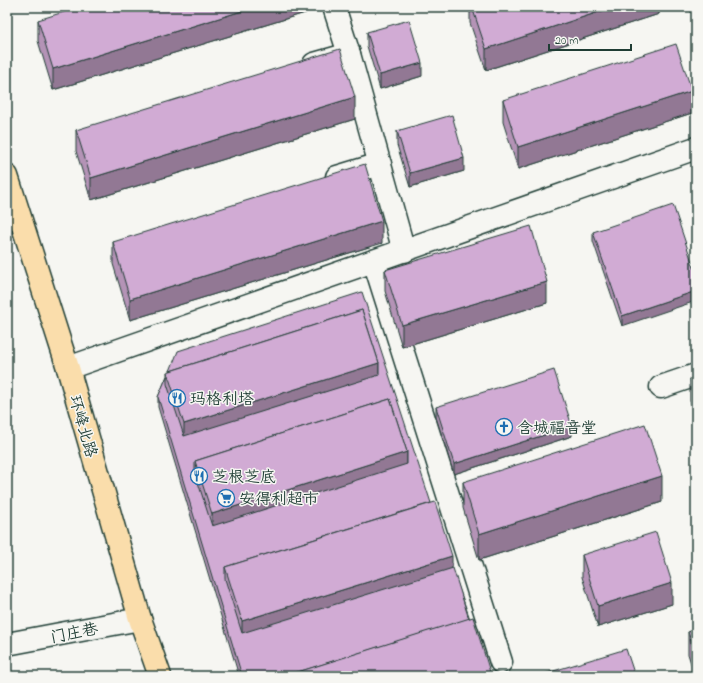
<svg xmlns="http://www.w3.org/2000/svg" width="703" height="683" viewBox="0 0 703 683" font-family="'Indie Flower','LXGW WenKai TC',sans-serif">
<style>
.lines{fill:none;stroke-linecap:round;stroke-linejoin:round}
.minor-casing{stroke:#1f3d34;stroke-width:25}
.major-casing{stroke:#1f3d34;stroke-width:25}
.minor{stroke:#f6f6f2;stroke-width:22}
.major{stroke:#faddab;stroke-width:22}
.wall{fill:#b493b6;stroke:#1f3d34}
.shaded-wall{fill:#927894;stroke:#1f3d34}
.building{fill:#d1abd4;stroke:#1f3d34;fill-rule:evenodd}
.labels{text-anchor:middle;stroke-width:3;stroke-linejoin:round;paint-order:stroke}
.poi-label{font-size:16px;fill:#1f3d34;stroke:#f6f6f2;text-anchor:start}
.street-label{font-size:16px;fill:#1f3d34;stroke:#f6f6f2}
</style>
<rect width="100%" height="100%" fill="#f6f6f2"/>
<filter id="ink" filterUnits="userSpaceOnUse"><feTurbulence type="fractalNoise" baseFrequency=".025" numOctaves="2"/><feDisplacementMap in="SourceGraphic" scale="8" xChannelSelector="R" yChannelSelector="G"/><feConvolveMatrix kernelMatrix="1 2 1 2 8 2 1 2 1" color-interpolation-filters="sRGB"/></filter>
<g filter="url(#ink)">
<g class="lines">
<g class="minor-casing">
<g id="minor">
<path d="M334,7L349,54L404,251"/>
<path d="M314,64L349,54"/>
<path d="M337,177L380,164"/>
<path d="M374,261L501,662"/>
<path d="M68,368L696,148"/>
<path d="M661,387L696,375"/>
<path d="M7,644L140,619"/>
</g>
</g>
<g class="major-casing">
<path id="major" d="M7,176L68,368L140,619L160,676"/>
</g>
<use href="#minor" class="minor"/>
<use href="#major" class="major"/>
</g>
<g class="wall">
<path d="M318,7V9L53,90L38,41V20Z"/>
<path d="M470,7H659V14L486,70L470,23Z"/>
<path d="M367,32L422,76L380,89L367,46Z"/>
<path d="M503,100L692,113L518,169L503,122Z"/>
<path d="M355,119L91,200L76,151V130Z"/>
<path d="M397,131L464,171L410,187L397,145Z"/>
<path d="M593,232L696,274L622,326L593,241Z"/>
<path d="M113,242L382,243L130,320L113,264Z"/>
<path d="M385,270L547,303L402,347L385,291Z"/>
<path d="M167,372L452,568L490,676H239L158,407V397L167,376Z"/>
<path d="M696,377V419L690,401V379Z"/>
<path d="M436,407L572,436L454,474L436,417Z"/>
<path d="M463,482L662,502L479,560L463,508Z"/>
<path d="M582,555L672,604L598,627L582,577Z"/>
<path d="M696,630V676H695L688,654V632Z"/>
</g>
<g class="shaded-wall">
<path d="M255,7H318V9L53,90V69Z"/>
<path d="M614,7H659V14L486,70V49Z"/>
<path d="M422,63V76L380,89V75Z"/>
<path d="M692,91V113L518,169V147Z"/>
<path d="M355,97V119L91,200V178Z"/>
<path d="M464,158V171L410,187V173Z"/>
<path d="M382,221V243L130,320V299Z"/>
<path d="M547,282V303L402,347V325Z"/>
<path d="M696,291V301L622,326V316Z"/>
<path d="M379,363V384L184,446V424Z"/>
<path d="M572,426V436L454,474V464Z"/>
<path d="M407,452V474L212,536V514Z"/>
<path d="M662,476V502L479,560V534Z"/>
<path d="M452,556V578L242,643V621Z"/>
<path d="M672,583V604L598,627V606Z"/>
<path d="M490,672V676H476Z"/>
</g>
<g class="building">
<path d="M80,7H255L53,69L38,20Z"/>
<path d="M472,7H614L486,49Z"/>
<path d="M409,20L422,63L380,75L367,32Z"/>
<path d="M676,44L692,91L518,147L503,100Z"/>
<path d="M340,49L355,97L91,178L76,130Z"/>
<path d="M452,115L464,158L410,173L397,131Z"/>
<path d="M365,164L382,221L130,299L113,242Z"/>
<path d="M673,205L696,274V291L622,316L593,232Z"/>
<path d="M531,226L547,282L402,325L385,270Z"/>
<path d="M362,292L431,503L225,567V579L242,633L453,568L469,619L285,676H242L158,397L167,376V384L184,436L379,375V363L362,310L170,371L178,351ZM390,399L407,452V464L212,526L195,473V461Z"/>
<path d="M362,310L379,363L184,424L167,372Z"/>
<path d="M554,370L572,426L454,464L436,407Z"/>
<path d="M696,377V397L690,379Z"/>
<path d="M390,399L407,452L212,514L195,461Z"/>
<path d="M645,424L662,476L479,534L463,482Z"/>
<path d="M435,502L452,556L242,621L225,567Z"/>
<path d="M656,532L672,583L598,606L582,555Z"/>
<path d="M473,617L490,672L476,676H285Z"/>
<path d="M696,630V657L688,632Z"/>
<path d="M626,649L635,676H537Z"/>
</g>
</g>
<defs>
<g id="restaurant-ring" transform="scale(0.9)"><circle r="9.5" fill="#f6f6f2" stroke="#1f6fb2" stroke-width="1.5"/><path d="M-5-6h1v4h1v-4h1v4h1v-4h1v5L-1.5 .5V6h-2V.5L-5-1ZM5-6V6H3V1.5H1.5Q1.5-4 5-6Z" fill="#1f6fb2"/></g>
<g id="church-ring" transform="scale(0.9)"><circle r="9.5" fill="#f6f6f2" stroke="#1f6fb2" stroke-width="1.5"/><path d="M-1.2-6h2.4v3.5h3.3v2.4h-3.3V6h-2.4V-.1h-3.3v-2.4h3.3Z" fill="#1f6fb2"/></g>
<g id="supermarket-ring" transform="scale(0.9)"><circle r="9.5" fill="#f6f6f2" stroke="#1f6fb2" stroke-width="1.5"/><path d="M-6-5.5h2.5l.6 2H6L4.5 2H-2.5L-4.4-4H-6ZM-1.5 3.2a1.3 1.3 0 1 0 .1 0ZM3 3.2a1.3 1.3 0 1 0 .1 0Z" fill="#1f6fb2"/></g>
</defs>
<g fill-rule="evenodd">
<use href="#restaurant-ring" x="177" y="398"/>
<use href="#church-ring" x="504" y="427"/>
<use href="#restaurant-ring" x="199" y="476"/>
<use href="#supermarket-ring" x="226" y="498"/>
</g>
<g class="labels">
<g class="poi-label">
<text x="190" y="404">玛格利塔</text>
<text x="517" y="433">含城福音堂</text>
<text x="212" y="482">芝根芝底</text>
<text x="239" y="504">安得利超市</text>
</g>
<g class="street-label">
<text transform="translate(84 426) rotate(74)" y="6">环峰北路</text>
<text transform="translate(74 632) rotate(-11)" y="6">门庄巷</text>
</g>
</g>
<rect width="703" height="683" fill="none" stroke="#f6f6f2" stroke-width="24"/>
<rect x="12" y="12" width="679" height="659" fill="none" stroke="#1f3d34" stroke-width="1.5" filter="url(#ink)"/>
<path d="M549 44v6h82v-6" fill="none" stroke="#1f3d34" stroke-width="2"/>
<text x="555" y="44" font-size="12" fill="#1f3d34" stroke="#f6f6f2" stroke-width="3" paint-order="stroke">20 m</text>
</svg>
